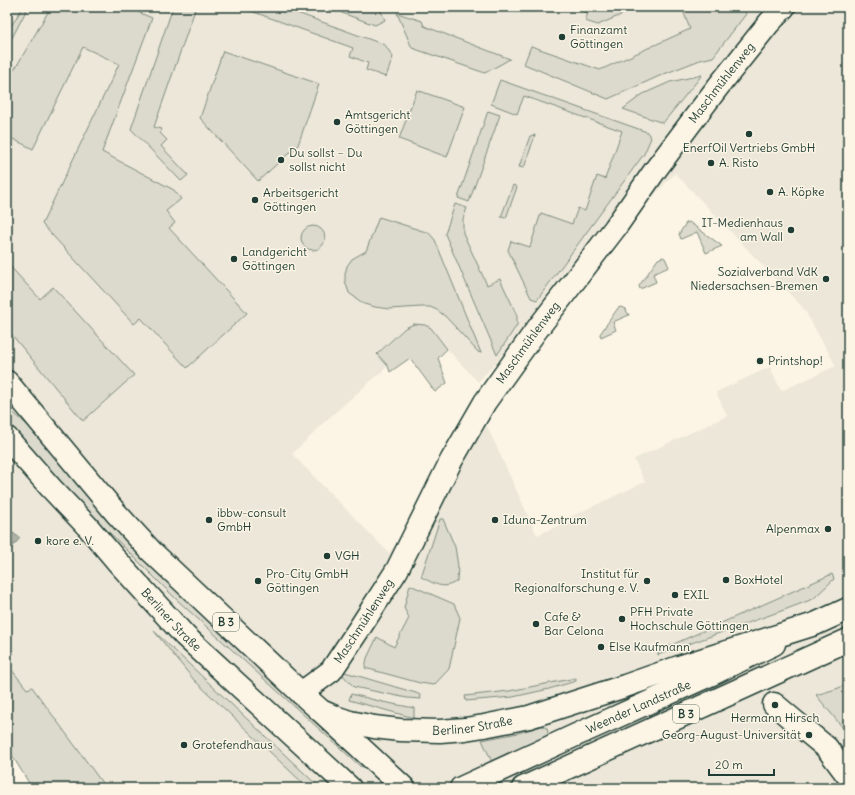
<svg xmlns="http://www.w3.org/2000/svg" width="855" height="795" viewBox="0 0 855 795" font-family="Delius,sans-serif">
<style>
.built{fill:#ece7d8;fill-rule:evenodd}
.green{fill:#dcdacc;stroke:#7e8c80}
.water{fill:#aeb3a7;stroke:#758479}
.lines{fill:none;stroke-linecap:round;stroke-linejoin:round}
.minor-casing{stroke:#1f3d34;stroke-width:25}
.tertiary-casing{stroke:#1f3d34;stroke-width:25}
.primary-casing{stroke:#1f3d34;stroke-width:25}
.minor{stroke:#fcf5e5;stroke-width:22}
.tertiary{stroke:#fcf5e5;stroke-width:22}
.primary{stroke:#fcf5e5;stroke-width:22}
.poi-dot{fill:#1f3d34;stroke:#fcf5e5;stroke-width:1.5}
.labels{text-anchor:middle;stroke-width:3;stroke-linejoin:round;paint-order:stroke}
.shield{fill:#fcf5e5;stroke:#617469;stroke-width:1}
.shield-label{font-size:11px;font-weight:bold;fill:#1f3d34}
.poi-label{font-size:12px;fill:#1f3d34;stroke:#fcf5e5;text-anchor:start}
.street-label{font-size:12px;fill:#1f3d34;stroke:#fcf5e5}
</style>
<rect width="100%" height="100%" fill="#fcf5e5"/>
<filter id="ink" filterUnits="userSpaceOnUse"><feTurbulence type="fractalNoise" baseFrequency=".025" numOctaves="2"/><feDisplacementMap in="SourceGraphic" scale="8" xChannelSelector="R" yChannelSelector="G"/><feConvolveMatrix kernelMatrix="1 2 1 2 8 2 1 2 1" color-interpolation-filters="sRGB"/></filter>
<g filter="url(#ink)">
<path class="built" d="M7,7H848V788H99L103,784L32,687L27,690L7,664V553L20,538L7,529ZM675,173L804,309L836,366L781,391L770,367L716,392L727,416L634,459L645,482L570,517L572,520L537,535L487,426L389,553L292,454L317,430L321,425L388,366L377,353L405,328H431L447,349L478,382Z"/>
<g class="green">
<path d="M23,7H28L13,36L7,44V33Z"/>
<path d="M51,7H126L152,18L102,152L174,190L181,199L166,211L175,223L169,228L247,313L187,368L141,318L134,324L42,224L119,64L83,47L33,149L7,136V78L16,67Z"/>
<path d="M173,7H196L154,127L162,129L160,133L167,140L161,146L188,175L181,181L131,129Z"/>
<path d="M240,7H281L385,45L393,57L386,77L366,70L368,63L350,56L353,48Z"/>
<path d="M340,7H379L385,20L375,25L342,13Z"/>
<path d="M572,7H639L598,25L585,21L588,13Z"/>
<path d="M678,7H743L746,14L713,57L700,60L664,74L608,99L524,64L531,46L600,70L690,29L682,8Z"/>
<path d="M397,13L422,21L424,26L510,59L485,73L412,48Z"/>
<path d="M223,51L319,84L298,145L258,181L200,118Z"/>
<path d="M702,75L663,123L623,109L643,94L670,82Z"/>
<path d="M500,80L647,132L651,138L644,154L537,300L531,298L508,250L511,241L530,247L541,213L572,224L578,208L585,211L597,176L605,179L622,131L524,96L517,114L491,104Z"/>
<path d="M417,90L465,107L447,157L399,139Z"/>
<path d="M488,111L500,115L469,202L458,198Z"/>
<path d="M535,135L524,168L519,167L530,136Z"/>
<path d="M513,185L517,187L506,218L501,217Z"/>
<path d="M455,204L467,208L463,219V233L487,285L500,279L517,315V325L497,355L445,234Z"/>
<path d="M379,217L429,233L435,240L481,353L478,352L446,317L437,310L430,307H422L389,309L375,307L364,304L349,293L345,281V274L347,266L352,259L366,251Z"/>
<path d="M689,222L722,246L706,253L697,232L681,239L679,234L686,223Z"/>
<circle cx="313" cy="238" r="12"/>
<path d="M663,257L665,258L669,267L653,274L656,282L640,289L639,286L658,259Z"/>
<path d="M7,263L40,299L53,287L134,375L83,421L7,329Z"/>
<path d="M621,307L625,309L629,315L613,322L616,330L601,337L600,334L618,308Z"/>
<path d="M414,324L425,325L431,328L447,349L438,358L447,383L435,392L410,358L390,372L388,366L377,354L405,328Z"/>
<path d="M7,407L43,439L148,563L201,614L364,763L361,767L176,599L95,518L30,449L7,422Z"/>
<path d="M440,519H443L455,547L458,566L457,581C443,591 434,583 421,577Z"/>
<path d="M832,574L834,579L813,599L784,610L658,655V651Z"/>
<path d="M410,585L454,604L460,618L449,669L434,685L420,683L365,668L367,658L377,637L394,647L409,618L404,608Z"/>
<path d="M154,631L320,788H308L194,680Z"/>
<path d="M7,664L27,689L32,687L103,784L99,788H32L7,747Z"/>
<path d="M338,670L416,693L420,695L421,699L407,698L354,687Z"/>
<path d="M576,678V681L549,689L513,697L466,701L465,696L509,691Z"/>
<path d="M848,684V734L816,695L836,689Z"/>
<path d="M351,694L383,702L414,708V718L349,700Z"/>
<path d="M542,726L547,728L548,733L547,737L492,762L482,740L518,733Z"/>
</g>
<path class="water" d="M7,529L20,538L7,553Z"/>
<g class="lines">
<g class="minor-casing">
<g id="minor">
<path id="s1" d="M301,693L331,671L359,629L397,570L451,461L485,402L535,332L615,228L656,169L717,88L769,23L784,7"/>
<path d="M774,704L793,720L827,748L848,776"/>
</g>
</g>
<g class="tertiary-casing">
<g id="tertiary">
<path d="M321,711L404,788"/>
<path id="s2" d="M461,788L576,735L712,674L774,644"/>
</g>
</g>
<g class="primary-casing">
<g id="primary">
<path id="s3" d="M7,382L116,513L151,551L301,693L321,711L335,717L350,722L374,727L400,730L440,731L465,729L484,726L529,717L625,686L679,667L815,624L848,609"/>
<path id="s4" d="M7,438L51,488L88,527L116,560L185,636L350,788"/>
<path d="M523,788L848,640"/>
</g>
</g>
<use href="#minor" class="minor"/>
<use href="#tertiary" class="tertiary"/>
<use href="#primary" class="primary"/>
</g>
</g>
<g class="poi-dot">
<circle cx="562" cy="37" r="4"/>
<circle cx="337" cy="122" r="4"/>
<circle cx="749" cy="134" r="4"/>
<circle cx="281" cy="160" r="4"/>
<circle cx="711" cy="163" r="4"/>
<circle cx="770" cy="192" r="4"/>
<circle cx="255" cy="200" r="4"/>
<circle cx="791" cy="230" r="4"/>
<circle cx="234" cy="259" r="4"/>
<circle cx="826" cy="279" r="4"/>
<circle cx="760" cy="361" r="4"/>
<circle cx="209" cy="520" r="4"/>
<circle cx="495" cy="520" r="4"/>
<circle cx="828" cy="529" r="4"/>
<circle cx="38" cy="541" r="4"/>
<circle cx="327" cy="556" r="4"/>
<circle cx="726" cy="580" r="4"/>
<circle cx="258" cy="581" r="4"/>
<circle cx="647" cy="581" r="4"/>
<circle cx="675" cy="595" r="4"/>
<circle cx="622" cy="619" r="4"/>
<circle cx="536" cy="624" r="4"/>
<circle cx="601" cy="647" r="4"/>
<circle cx="775" cy="705" r="4"/>
<circle cx="809" cy="735" r="4"/>
<circle cx="184" cy="745" r="4"/>
</g>
<g class="labels">
<g class="shield">
<rect x="213" y="613" width="26" height="18" rx="3"/>
<rect x="673" y="705" width="26" height="18" rx="3"/>
</g>
<g class="shield-label">
<text x="226" y="626">B 3</text>
<text x="686" y="718">B 3</text>
</g>
<g class="poi-label">
<text x="570" y="34">Finanzamt<tspan x="570" dy="14">Göttingen</tspan></text>
<text x="345" y="119">Amtsgericht<tspan x="345" dy="14">Göttingen</tspan></text>
<text x="749" y="152" text-anchor="middle">EnerfOil Vertriebs GmbH</text>
<text x="289" y="157">Du sollst – Du<tspan x="289" dy="14">sollst nicht</tspan></text>
<text x="719" y="167">A. Risto</text>
<text x="778" y="196">A. Köpke</text>
<text x="263" y="197">Arbeitsgericht<tspan x="263" dy="14">Göttingen</tspan></text>
<text x="783" y="227" text-anchor="end">IT-Medienhaus<tspan x="783" dy="14">am Wall</tspan></text>
<text x="242" y="256">Landgericht<tspan x="242" dy="14">Göttingen</tspan></text>
<text x="818" y="276" text-anchor="end">Sozialverband VdK<tspan x="818" dy="14">Niedersachsen-Bremen</tspan></text>
<text x="768" y="365">Printshop!</text>
<text x="217" y="517">ibbw-consult<tspan x="217" dy="14">GmbH</tspan></text>
<text x="503" y="524">Iduna-Zentrum</text>
<text x="820" y="533" text-anchor="end">Alpenmax</text>
<text x="46" y="545">kore e. V.</text>
<text x="335" y="560">VGH</text>
<text x="266" y="578">Pro-City GmbH<tspan x="266" dy="14">Göttingen</tspan></text>
<text x="639" y="578" text-anchor="end">Institut für<tspan x="639" dy="14">Regionalforschung e. V.</tspan></text>
<text x="734" y="584">BoxHotel</text>
<text x="683" y="599">EXIL</text>
<text x="630" y="616">PFH Private<tspan x="630" dy="14">Hochschule Göttingen</tspan></text>
<text x="544" y="621">Cafe &amp;<tspan x="544" dy="14">Bar Celona</tspan></text>
<text x="609" y="651">Else Kaufmann</text>
<text x="775" y="722" text-anchor="middle">Hermann Hirsch</text>
<text x="801" y="739" text-anchor="end">Georg-August-Universität</text>
<text x="192" y="749">Grotefendhaus</text>
</g>
<g class="street-label">
<text dy="4" stroke="none"><textPath href="#s1" startOffset="745">Maschmühlenweg</textPath></text>
<text dy="4" stroke="none"><textPath href="#s1" startOffset="421">Maschmühlenweg</textPath></text>
<text dy="4" stroke="none"><textPath href="#s4" startOffset="245">Berliner Straße</textPath></text>
<text dy="4" stroke="none"><textPath href="#s1" startOffset="97">Maschmühlenweg</textPath></text>
<text dy="4" stroke="none"><textPath href="#s2" startOffset="195">Weender Landstraße</textPath></text>
<text dy="4" stroke="none"><textPath href="#s3" startOffset="610">Berliner Straße</textPath></text>
</g>
</g>
<rect width="855" height="795" fill="none" stroke="#fcf5e5" stroke-width="24"/>
<rect x="12" y="12" width="831" height="771" fill="none" stroke="#1f3d34" stroke-width="1.5" filter="url(#ink)"/>
<path d="M709 769v6h65v-6" fill="none" stroke="#1f3d34" stroke-width="2"/>
<text x="715" y="769" font-size="12" fill="#1f3d34" stroke="#fcf5e5" stroke-width="3" paint-order="stroke">20 m</text>
</svg>
